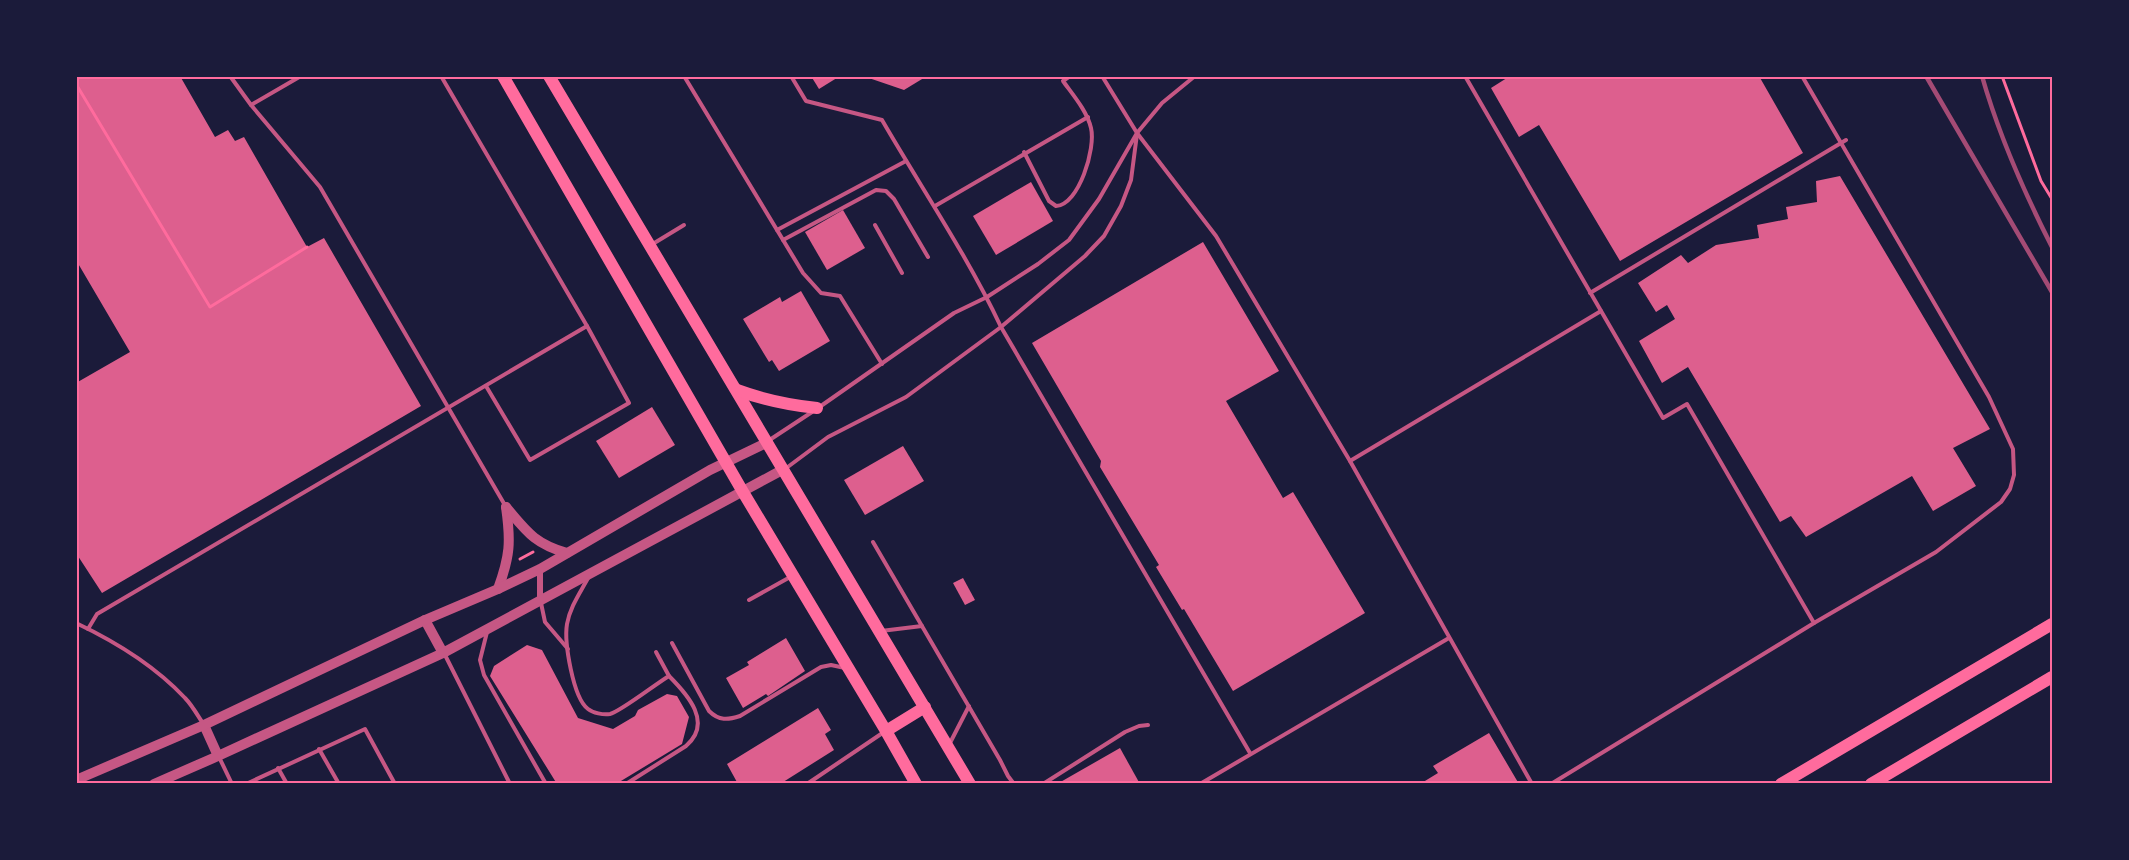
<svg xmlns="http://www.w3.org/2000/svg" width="2129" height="860" viewBox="0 0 2129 860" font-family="'Fira Sans Condensed',sans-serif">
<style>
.building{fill:#dd5f8e}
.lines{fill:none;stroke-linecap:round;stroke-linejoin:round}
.path{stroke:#ff6b9d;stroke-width:3}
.service{stroke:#c65784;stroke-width:4}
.minor{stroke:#c65784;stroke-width:6}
.tertiary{stroke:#c65784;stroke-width:10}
.secondary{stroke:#ff6b9d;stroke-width:12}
.primary{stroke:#ff6b9d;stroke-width:12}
.rail{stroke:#a44b75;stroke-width:4.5}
.neatline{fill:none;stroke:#ff6b9d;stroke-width:2}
</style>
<rect width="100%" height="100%" fill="#1b1b3a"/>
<g class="building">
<path d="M76,76H180L215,137L228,130L235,141L244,137L307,247L324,238L421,406L102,593L76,553V383L130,352L76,260Z"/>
<path d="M811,76H840L819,89Z"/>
<path d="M863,76H927L904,90Z"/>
<path d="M1510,76H1759L1803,153L1620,261L1539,125L1519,137L1491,88Z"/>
<path d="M1840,176L1990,429L1953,448L1976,486L1933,511L1912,476L1806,537L1791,516L1780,522L1688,367L1662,383L1639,341L1675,319L1667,305L1656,312L1638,283L1681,255L1688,263L1716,245L1759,238L1757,225L1788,219L1786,207L1817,202L1816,181Z"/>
<path d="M1031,182L1053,221L996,255L973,216Z"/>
<path d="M843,210L865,248L827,270L805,232Z"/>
<path d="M1203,242L1279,371L1226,401L1283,498L1293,492L1365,613L1233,691L1184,609L1182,610L1156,567L1159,565L1100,467L1101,461L1032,343Z"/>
<path d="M801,291L830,341L779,371L772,360L769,362L743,319L780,297L782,302Z"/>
<path d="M652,407L675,445L619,478L596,441Z"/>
<path d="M903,446L924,481L865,515L844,480Z"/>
<path d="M963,578L975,600L965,605L953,583Z"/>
<path d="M786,638L805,671L768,696L766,694L743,708L726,678L749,665L747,662Z"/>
<path d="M527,645L542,650L578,718L613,729L635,716L638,710L667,694L677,696L689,717L682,744L616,784H557L490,676L494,666Z"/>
<path d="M818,708L831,730L825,734L834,750L780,784H738L727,764Z"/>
<path d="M1489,733L1519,784H1420L1438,773L1433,766Z"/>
<path d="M1120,748L1140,784H1057Z"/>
</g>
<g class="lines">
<g class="path">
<path d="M2002,76L2041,181L2052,199"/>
<path d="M76,84L210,307L307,247"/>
<path d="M520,559L533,552"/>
</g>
<g class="service">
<path d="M230,76L251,105L320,187L506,507"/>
<path d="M441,76L587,326L629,403L530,460L486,386"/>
<path d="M684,76L803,273L821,293L840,296L882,364"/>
<path d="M791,76L806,101L882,120C922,189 967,255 1001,327L1250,753"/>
<path d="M1102,76L1137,133L1216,236L1350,461L1532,784"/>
<path d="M1465,76L1663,418L1687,404L1814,623L1551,784"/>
<path d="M1802,76L1989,397L2013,449L2014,475L2010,489L2001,502L1936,552L1814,623"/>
<path d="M251,105L301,76"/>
<path d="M1024,152L1049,201L1056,206C1079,205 1096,148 1091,128C1087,111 1073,95 1063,81L1070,76"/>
<path d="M935,206L1088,117"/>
<path d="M875,225L902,273"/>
<path d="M777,230L906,161"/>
<path d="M783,240L876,190L886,191L894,199L928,257"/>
<path d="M651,245L684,225"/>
<path d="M1590,293L1846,140"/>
<path d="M818,408L954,313L987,297L1038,264L1069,240L1099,199L1137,133L1162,103L1195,76"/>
<path d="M768,441L812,412"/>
<path d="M1350,461L1601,311"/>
<path d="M785,469L828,437L906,397L1001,327L1085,256L1104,236L1121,206L1131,180L1137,134"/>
<path d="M873,542L1000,760L1008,776L1014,784"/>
<path d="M588,578C580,593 570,607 567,624C564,642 573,698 588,709C593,713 603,715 610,714C620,712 657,683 669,676L656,652"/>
<path d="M749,600L792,576"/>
<path d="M541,603L545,622L568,649"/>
<path d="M76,623C114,641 156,667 185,698C192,705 198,716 204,725"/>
<path d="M88,629L97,614L587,326"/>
<path d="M881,631L922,626"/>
<path d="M487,632L480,660L484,675L546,784"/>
<path d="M672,643L709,711C719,721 728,720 740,716L821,667L831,665L845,668"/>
<path d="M444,653L510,784"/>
<path d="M950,743L969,706"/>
<path d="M319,749L339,784"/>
<path d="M219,757L232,784"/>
<path d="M278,768L287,784"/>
<path d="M246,784L365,729L395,784"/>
<path d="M626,784L686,746C713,723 688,695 669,676"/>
<path d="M807,784L884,732"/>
<path d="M1043,784L1125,732L1139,726L1148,725"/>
<path d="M1200,784L1449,638"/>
</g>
<path class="minor" d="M540,569V601"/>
<g class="tertiary">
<path d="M506,507C527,532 535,544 567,553"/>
<path d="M498,589C510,556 511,542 506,507"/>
<path d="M425,620L443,653"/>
<path d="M204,725L218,756"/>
<path d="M76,780L204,725L425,620L498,589L540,569L710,470L768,442"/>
<path d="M154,784L218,756L443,653L784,469"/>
</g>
<g class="secondary">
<path d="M503,76L743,492L886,731L916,784"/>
<path d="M549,76L970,784"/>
<path d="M737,390C764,400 788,405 817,408"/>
<path d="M886,731L925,707"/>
</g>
<g class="primary">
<path d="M1781,784L2052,624"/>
<path d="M1871,784L2052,677"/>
</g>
<g class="rail">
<path d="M1926,76L2052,292"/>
<path d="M1982,76C1999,136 2024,192 2052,247"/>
</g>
</g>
<rect width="2129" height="860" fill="none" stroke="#1b1b3a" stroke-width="156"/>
<rect x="78" y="78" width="1973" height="704" class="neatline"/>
</svg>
